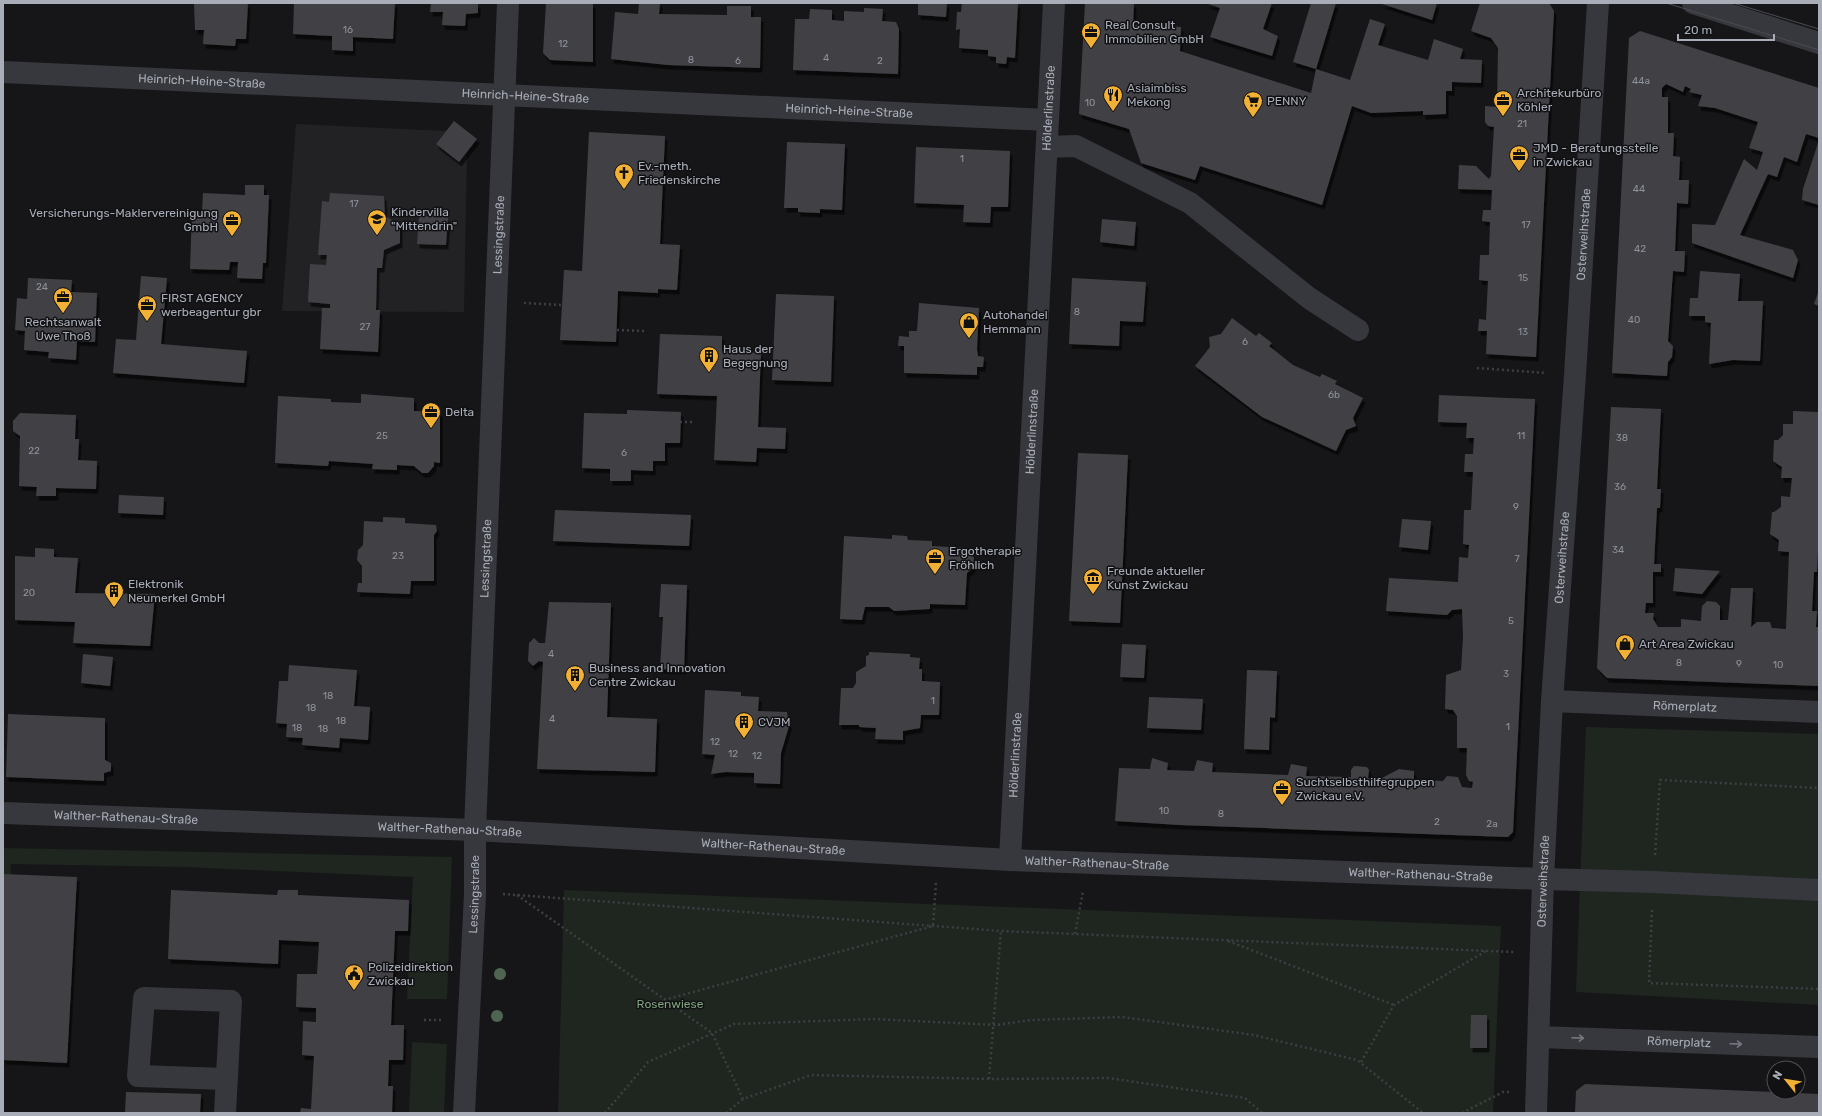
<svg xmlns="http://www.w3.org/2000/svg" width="1822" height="1116" viewBox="0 0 1822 1116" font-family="Rubik,sans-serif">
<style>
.built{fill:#222225}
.green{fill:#1e261f}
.building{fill:#404145;filter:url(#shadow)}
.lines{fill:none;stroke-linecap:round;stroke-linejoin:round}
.path{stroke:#3d3f44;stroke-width:2.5;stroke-dasharray:2 3;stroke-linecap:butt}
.minor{stroke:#37383d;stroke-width:22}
.tram{stroke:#4a4c52;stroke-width:1}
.tree{fill:#506452}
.oneway{stroke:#757881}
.labels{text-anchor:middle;stroke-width:3;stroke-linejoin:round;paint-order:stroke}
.number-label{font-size:10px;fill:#8e929b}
.poi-label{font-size:12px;fill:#a8adb8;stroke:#111113;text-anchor:start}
.street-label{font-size:12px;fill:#a8adb8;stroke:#111113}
.park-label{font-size:12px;fill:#7fa381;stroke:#111113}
</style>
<defs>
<filter id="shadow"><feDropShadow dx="2.5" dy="4.5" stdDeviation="0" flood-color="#0009"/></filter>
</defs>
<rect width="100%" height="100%" fill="#161618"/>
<path class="built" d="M296,124L446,131L436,144L458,162L467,151L464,312L282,311Z"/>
<g class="green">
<path d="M1586,727L1819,734V1005L1576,992Z"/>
<path d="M3,848L452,857L447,999H407L413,877L184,867L11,864L3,1064Z"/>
<path d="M564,890L1501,926L1493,1113H558Z"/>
<path d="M412,1042L447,1044L444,1113H409Z"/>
</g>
<g class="building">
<path d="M194,3H248L246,39H236L235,46L203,44L204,30H195Z"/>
<path d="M294,3H395L393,39L353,37V51L332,50V36L293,34Z"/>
<path d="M431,3H478V13L466,14L465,26L442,25L443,12H430Z"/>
<path d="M546,3H593V62L550,60L543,53Z"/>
<path d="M639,3H660L659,14L727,15V6H751V17H761L760,68L668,65L611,59L615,12L638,14Z"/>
<path d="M918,3H947L946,17L918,15Z"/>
<path d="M962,3H1018L1015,58L1007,57L1006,64L996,63V57L988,56V50L959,48L960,29L956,30L957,12H961Z"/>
<path d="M1085,3H1134L1133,25L1181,27L1180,51L1311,93L1316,69L1350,80L1370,19L1385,24L1378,45L1428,60L1434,39L1463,49L1460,59L1482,60L1481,83L1452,82V91H1446V114L1423,115V111L1371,113L1352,106L1322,205L1200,166L1195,180L1141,163L1129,129L1079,114Z"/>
<path d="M1205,3H1272L1263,29L1278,36L1272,56L1210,37L1220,8Z"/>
<path d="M1311,3H1336L1316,69L1293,62Z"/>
<path d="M1379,3H1437L1432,20Z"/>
<path d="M1480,3H1549L1554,11L1536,357L1486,354L1487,331H1478L1479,319L1486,320L1488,281L1479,280L1480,255H1489L1490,222L1482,221L1483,210H1491L1492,190L1458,189L1459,165L1476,166L1489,179L1491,176L1494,127L1488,126L1485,122V106L1497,107L1498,48L1491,38L1471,31Z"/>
<path d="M864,8L883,9L882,21L896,22L899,29L898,74L793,70L795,19H809L810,9L832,10V20L844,21V11L864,12Z"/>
<path d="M1640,31L1819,88V138L1806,134L1797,162L1784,157L1777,177L1768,174L1740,235L1793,250L1798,260L1793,278L1692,243V224L1715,225L1744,159L1757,170L1763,152L1749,148L1758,122L1715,108L1698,106L1702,95L1689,92L1691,89L1685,86L1683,92L1666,84L1662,88V97H1668V133H1674L1673,156L1680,157L1679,180H1689L1688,204L1677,203L1675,251H1685L1684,272L1673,271L1668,341L1673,346L1672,357L1668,362L1667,376L1612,373L1629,38Z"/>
<path d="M454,121L477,139L459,162L436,144Z"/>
<path d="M589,132L665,136L660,244L680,245L677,290L658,289V293L618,291L616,342L560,340L564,270L582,271Z"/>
<path d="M1819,140V205L1802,200L1803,189Z"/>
<path d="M787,142L845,144L842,210L820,209V213L798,212V208H784Z"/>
<path d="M916,147L1010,151L1008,207H991L990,223L963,222L964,205L914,203Z"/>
<path d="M245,185H264V195H269L266,263H263L262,279L237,278L238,262H230L229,270L190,269L192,212H202L203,193L245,195Z"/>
<path d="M330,193L384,196L385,216L400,225V243L384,250L382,268H377L376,310H380L378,352L320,349L322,308H330V304L308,302L310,264L326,265L327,255H318L322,201L329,202Z"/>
<path d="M419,216L448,217L446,245L417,244Z"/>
<path d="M1102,219L1136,222L1134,246L1100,242Z"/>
<path d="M1700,271L1740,274L1738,301H1763L1760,361L1733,360L1709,364L1711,323L1705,322V316H1689L1690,298H1698Z"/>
<path d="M141,276L167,278L161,344L247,351L244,383L113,373L116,339L136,340Z"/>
<path d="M28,278L72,280L71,292L97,293L95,342L77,341L76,360L48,358L49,352L24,350L25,331L15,330L17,298L27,299Z"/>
<path d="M1072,278L1146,282L1143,322L1120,321L1119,346L1069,344Z"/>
<path d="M1819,290V306L1814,304Z"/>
<path d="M776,294L834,296L831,382L772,380Z"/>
<path d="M919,303L979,308L977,349L978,356L984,357L983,367H977V375L904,373V346H898L899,336L909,337V331H917Z"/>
<path d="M1232,318L1256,336L1259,333L1272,343L1269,346L1293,365L1320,377L1322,374L1337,381L1335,384L1363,398L1353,418L1356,426L1346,430L1336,451L1262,417L1195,366L1210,347L1209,337L1221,334Z"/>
<path d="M660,334L722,336V351L761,353L758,427L786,428L785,449L757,448L756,462L714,460L717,396L657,394Z"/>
<path d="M361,394L414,398V411L440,412V463L434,462V466L428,473H422L414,466L397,465V470L372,469L373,464L329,461L328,466L275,463L278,396L331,399V402L361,403Z"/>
<path d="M1439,395L1535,399L1513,832L1508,837L1180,825L1115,821L1119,768L1150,769L1152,758L1168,763L1167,770L1194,771L1197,760L1213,763L1212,772L1288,775L1291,764L1307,767L1306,776L1351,777V770L1354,766L1367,767L1369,770L1368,778H1382L1399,769L1414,771V780L1443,781L1447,776L1458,777L1462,787L1472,788L1473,782L1469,781L1466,775L1467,748H1457V716L1453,710L1445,709L1446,675L1461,670L1463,637L1462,609L1452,610L1447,615L1386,611L1389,578L1458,582L1459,557L1468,558L1469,545L1463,544L1464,510H1471L1473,472H1464L1465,454H1473L1474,438H1466L1467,423L1438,422Z"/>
<path d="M1611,407L1661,409L1657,489H1661L1660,508H1657L1654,564H1661V572H1653V603H1646L1645,613H1654L1653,619L1658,627H1681V619L1701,621L1702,606L1707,601L1716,602L1720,606V620H1728L1731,588H1753L1751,627L1757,622H1770L1772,628L1786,629L1789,552L1778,551L1779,540L1770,534L1772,512H1774L1781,507V496L1790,497L1792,478H1781L1782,467L1773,461L1774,440H1778L1783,435V424H1793V411L1819,412V528L1817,572H1814L1812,611H1817L1816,627H1819V686L1607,678L1597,668Z"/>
<path d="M627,410L681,412L680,443H665V461H653V471L631,470V481H610V469L582,468L584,413L627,414Z"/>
<path d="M20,413L76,415L75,439H79L78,460L97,461L96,489L56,488V496H36L37,487L19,486L20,436L13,431V421Z"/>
<path d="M1078,453L1128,455L1120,623L1069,621Z"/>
<path d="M119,495L164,497L163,515L118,513Z"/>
<path d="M555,510L691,515L689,546L553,541Z"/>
<path d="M383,517L405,518V523L436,525L437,531L434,535V581H411L410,594L357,592L358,583H362V566L357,560L358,550L363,545L364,521L383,522Z"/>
<path d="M1402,519L1431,521L1428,550L1399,547Z"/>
<path d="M892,535L907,536L908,540L932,541V546L967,548L974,558L973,568L967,573L965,605L930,604V609L894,611L889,607H865L862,620L840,619L844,536L892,539Z"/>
<path d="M35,548L54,549V557L78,558L75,593L155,594L150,646L73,643L75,622L15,620V556L35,557Z"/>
<path d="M1675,568L1720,571L1702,594L1673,591Z"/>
<path d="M661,584L687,585L684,670L660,669L663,617H659Z"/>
<path d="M549,602L611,603L607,717L657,719L655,772L537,769L543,662L539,661L533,666L528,661L529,643L534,638L539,643H545Z"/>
<path d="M1122,644L1146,645L1144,678L1120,677Z"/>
<path d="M869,652L910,654V657L920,658L919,669H922V681L940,682L939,715H921L920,728L903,731V740L875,739L876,728L859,727V725H839L841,688H853L856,683V672L866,666V656L869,655Z"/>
<path d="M83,654L113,657L110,686L81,683Z"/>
<path d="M289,665L357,670L354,706L370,707L368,740L340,738L339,748L302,745L303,738L286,737L287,724L276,723L279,681H288Z"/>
<path d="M1247,670L1277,671L1275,718L1270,717L1269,750L1244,749Z"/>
<path d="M705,690L741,692V696L759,697L758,711L787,712L789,726L781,753L780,784L754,783V773L726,772L711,774L715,755L702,754Z"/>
<path d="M1149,697L1203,699L1201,730L1147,728Z"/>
<path d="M8,714L105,718V760L111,763V771L104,773V781L6,777Z"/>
<path d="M3,874L77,877L67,1063L3,1060Z"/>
<path d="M171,890L277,895L278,890H298V895L409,900L408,931H395L391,1025H404L403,1060H389L388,1086H393L392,1113H300L301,1108L311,1109L314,1056L302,1055L303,1021L316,1022V1008L296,1007L297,974H317L319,942L279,940L278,964L168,959Z"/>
<path d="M1471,1015H1487V1048H1470Z"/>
<path d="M1585,1084L1819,1094V1113H1575L1576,1091Z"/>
<path d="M126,1092L201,1094L200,1113H125Z"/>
</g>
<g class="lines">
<g class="path">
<path d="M524,303L562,305"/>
<path d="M617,330L644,331"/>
<path d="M1477,368L1547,373"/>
<path d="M680,422H692"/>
<path d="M1655,855L1660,780L1819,788"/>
<path d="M503,894L1001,931L1514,952"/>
<path d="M517,895L712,1033L743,1099"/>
<path d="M1652,910L1649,983L1819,989"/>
<path d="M1075,934L1083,891"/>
<path d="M1228,941L1394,1005"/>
<path d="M664,1000L933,926L936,883"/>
<path d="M424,1020H441"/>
<path d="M1361,1062L1394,1005L1486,951"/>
<path d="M989,1079L1001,931"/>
<path d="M605,1113L648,1062L734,1024L875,1019L996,1025L1032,1020L1122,1017L1254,1035L1357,1060L1423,1113"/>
<path d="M726,1113L743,1099L811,1075L992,1079L1108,1078L1245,1098L1262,1113"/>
<path d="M1462,1113L1503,1092H1509"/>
</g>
<g class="minor">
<path d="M1693,3L1819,43"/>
<path id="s1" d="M3,72L1048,120"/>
<path d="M1047,147L1076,146L1190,203L1309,298L1358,330"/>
<path id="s2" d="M1552,701L1819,712"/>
<path id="s3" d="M3,813L475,830L1010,860L1543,879L1653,882L1819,890"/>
<path id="s4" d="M1010,860L1054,3"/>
<path id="s5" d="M1539,1037L1819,1047"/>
<path d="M225,1113L231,1001L144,998L138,1076L226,1079"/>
<path id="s6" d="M464,1113L475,894V830L508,3"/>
<path id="s7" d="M1536,1113L1543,879L1552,701L1575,375L1598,3"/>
</g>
<g class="tram">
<path d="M1666,3L1819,50"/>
<path d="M1733,3L1819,29"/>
</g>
</g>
<g class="tree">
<circle cx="500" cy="974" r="6"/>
<circle cx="497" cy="1016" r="6"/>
</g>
<defs><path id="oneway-shaft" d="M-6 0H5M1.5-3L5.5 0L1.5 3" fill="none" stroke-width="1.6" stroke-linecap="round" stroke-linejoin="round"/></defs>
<g class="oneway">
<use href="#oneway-shaft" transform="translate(1578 1038) rotate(2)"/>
<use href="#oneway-shaft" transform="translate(1736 1044) rotate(2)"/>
</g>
<defs>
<g id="office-pin" transform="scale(1)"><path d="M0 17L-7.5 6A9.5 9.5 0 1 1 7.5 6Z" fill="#f2b134" stroke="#111113"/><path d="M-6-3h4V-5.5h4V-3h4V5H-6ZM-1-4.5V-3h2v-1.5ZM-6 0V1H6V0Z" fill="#111"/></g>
<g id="restaurant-pin" transform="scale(1)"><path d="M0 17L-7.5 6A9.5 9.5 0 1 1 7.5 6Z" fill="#f2b134" stroke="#111113"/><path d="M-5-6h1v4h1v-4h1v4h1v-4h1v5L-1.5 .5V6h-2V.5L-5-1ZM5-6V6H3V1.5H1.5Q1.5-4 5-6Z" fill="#111"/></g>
<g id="supermarket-pin" transform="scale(1)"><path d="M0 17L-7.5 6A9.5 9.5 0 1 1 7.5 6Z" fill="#f2b134" stroke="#111113"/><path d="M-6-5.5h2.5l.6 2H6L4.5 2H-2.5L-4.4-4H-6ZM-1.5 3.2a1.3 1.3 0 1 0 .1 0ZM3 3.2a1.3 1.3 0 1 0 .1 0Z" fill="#111"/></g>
<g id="church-pin" transform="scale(1)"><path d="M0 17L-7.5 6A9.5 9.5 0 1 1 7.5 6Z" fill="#f2b134" stroke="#111113"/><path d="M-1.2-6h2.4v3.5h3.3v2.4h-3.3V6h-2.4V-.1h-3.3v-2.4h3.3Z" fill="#111"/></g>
<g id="school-pin" transform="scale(1)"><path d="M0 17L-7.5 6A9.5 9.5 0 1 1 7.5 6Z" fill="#f2b134" stroke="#111113"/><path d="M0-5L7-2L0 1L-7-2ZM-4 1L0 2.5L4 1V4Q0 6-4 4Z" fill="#111"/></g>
<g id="shop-pin" transform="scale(1)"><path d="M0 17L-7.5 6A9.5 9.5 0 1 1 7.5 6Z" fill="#f2b134" stroke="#111113"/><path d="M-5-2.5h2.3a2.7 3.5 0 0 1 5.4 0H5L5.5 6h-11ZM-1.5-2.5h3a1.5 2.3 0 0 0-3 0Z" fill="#111"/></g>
<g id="building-pin" transform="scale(1)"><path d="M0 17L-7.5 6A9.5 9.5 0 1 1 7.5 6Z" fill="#f2b134" stroke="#111113"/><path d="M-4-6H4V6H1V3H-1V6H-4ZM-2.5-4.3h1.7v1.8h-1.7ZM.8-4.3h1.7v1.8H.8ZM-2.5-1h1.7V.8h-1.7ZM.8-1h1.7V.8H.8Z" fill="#111"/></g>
<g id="museum-pin" transform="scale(1)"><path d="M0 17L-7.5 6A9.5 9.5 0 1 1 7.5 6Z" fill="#f2b134" stroke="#111113"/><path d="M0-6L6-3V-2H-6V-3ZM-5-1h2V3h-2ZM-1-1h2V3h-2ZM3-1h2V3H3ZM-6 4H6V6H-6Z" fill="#111"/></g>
<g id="civic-pin" transform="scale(1)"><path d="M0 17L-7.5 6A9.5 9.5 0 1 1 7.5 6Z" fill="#f2b134" stroke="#111113"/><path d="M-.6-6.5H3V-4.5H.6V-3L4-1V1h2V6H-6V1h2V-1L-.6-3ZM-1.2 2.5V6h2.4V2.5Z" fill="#111"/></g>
</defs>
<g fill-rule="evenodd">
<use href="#office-pin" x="1091" y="32"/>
<use href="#restaurant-pin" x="1113" y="95"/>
<use href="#office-pin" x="1503" y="100"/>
<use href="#supermarket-pin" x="1253" y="101"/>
<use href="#office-pin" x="1519" y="155"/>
<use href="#church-pin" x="624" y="173"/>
<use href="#school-pin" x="377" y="219"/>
<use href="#office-pin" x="232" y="220"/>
<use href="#office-pin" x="63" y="297"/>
<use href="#office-pin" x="147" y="305"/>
<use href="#shop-pin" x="969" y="322"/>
<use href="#building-pin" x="709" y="356"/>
<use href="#office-pin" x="431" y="412"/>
<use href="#office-pin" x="935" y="558"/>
<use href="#museum-pin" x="1093" y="578"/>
<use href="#building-pin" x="114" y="591"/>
<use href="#shop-pin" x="1625" y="644"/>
<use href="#building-pin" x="575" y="675"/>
<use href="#building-pin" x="744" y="722"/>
<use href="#office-pin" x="1282" y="789"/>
<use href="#civic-pin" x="354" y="974"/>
</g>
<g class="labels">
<g class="number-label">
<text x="348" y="33">16</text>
<text x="563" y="47">12</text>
<text x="826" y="61">4</text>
<text x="691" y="63">8</text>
<text x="738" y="64">6</text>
<text x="880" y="64">2</text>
<text x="1641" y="84">44a</text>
<text x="1090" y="106">10</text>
<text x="1522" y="127">21</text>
<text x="962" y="162">1</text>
<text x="1639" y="192">44</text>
<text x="354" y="207">17</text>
<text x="1526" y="228">17</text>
<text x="1640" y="252">42</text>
<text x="1523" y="281">15</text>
<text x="42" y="290">24</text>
<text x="1077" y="315">8</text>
<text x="1634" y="323">40</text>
<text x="365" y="330">27</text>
<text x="1523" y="335">13</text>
<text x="1245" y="345">6</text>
<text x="1334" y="398">6b</text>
<text x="382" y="439">25</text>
<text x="1521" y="439">11</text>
<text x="1622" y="441">38</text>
<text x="34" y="454">22</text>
<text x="624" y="456">6</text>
<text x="1620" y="490">36</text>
<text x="1516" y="510">9</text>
<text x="1618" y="553">34</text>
<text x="398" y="559">23</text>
<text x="1517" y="562">7</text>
<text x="29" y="596">20</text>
<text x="1511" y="624">5</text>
<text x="551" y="657">4</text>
<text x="1679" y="666">8</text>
<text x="1739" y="667">9</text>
<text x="1778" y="668">10</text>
<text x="1506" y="677">3</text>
<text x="328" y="699">18</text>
<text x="933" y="704">1</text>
<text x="311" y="711">18</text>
<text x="552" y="722">4</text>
<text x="341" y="724">18</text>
<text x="1508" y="730">1</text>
<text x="297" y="731">18</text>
<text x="323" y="732">18</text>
<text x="715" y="745">12</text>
<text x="733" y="757">12</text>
<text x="757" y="759">12</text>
<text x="1164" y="814">10</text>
<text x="1221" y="817">8</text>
<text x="1437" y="825">2</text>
<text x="1492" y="827">2a</text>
</g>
<g class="poi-label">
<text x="1105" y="29">Real Consult<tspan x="1105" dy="14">Immobilien GmbH</tspan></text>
<text x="1127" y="92">Asiaimbiss<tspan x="1127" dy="14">Mekong</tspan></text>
<text x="1517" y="97">Architekurbüro<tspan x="1517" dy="14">Köhler</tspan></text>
<text x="1267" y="105">PENNY</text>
<text x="1533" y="152">JMD - Beratungsstelle<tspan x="1533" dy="14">in Zwickau</tspan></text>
<text x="638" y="170">Ev.-meth.<tspan x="638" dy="14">Friedenskirche</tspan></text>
<text x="391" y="216">Kindervilla<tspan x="391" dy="14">"Mittendrin"</tspan></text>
<text x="218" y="217" text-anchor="end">Versicherungs-Maklervereinigung<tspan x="218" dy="14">GmbH</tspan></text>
<text x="161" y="302">FIRST AGENCY<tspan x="161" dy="14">werbeagentur gbr</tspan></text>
<text x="983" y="319">Autohandel<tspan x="983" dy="14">Hemmann</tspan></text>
<text x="63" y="326" text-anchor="middle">Rechtsanwalt<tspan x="63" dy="14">Uwe Thoß</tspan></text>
<text x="723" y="353">Haus der<tspan x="723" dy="14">Begegnung</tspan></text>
<text x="445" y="416">Delta</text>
<text x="949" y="555">Ergotherapie<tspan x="949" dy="14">Fröhlich</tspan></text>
<text x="1107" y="575">Freunde aktueller<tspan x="1107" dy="14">Kunst Zwickau</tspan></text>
<text x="128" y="588">Elektronik<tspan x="128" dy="14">Neumerkel GmbH</tspan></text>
<text x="1639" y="648">Art Area Zwickau</text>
<text x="589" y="672">Business and Innovation<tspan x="589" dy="14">Centre Zwickau</tspan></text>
<text x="758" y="726">CVJM</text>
<text x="1296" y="786">Suchtselbsthilfegruppen<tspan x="1296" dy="14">Zwickau e.V.</tspan></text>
<text x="368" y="971">Polizeidirektion<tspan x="368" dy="14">Zwickau</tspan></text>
</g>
<g class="street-label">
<text dy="4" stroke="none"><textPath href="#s1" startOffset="199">Heinrich-Heine-Straße</textPath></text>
<text dy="4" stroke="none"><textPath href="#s1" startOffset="523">Heinrich-Heine-Straße</textPath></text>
<text dy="4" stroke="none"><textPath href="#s4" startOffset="753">Hölderlinstraße</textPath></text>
<text dy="4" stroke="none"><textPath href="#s1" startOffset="847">Heinrich-Heine-Straße</textPath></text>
<text dy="4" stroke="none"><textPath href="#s6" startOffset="879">Lessingstraße</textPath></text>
<text dy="4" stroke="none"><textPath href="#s7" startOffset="880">Osterweihstraße</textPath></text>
<text dy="4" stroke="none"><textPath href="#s4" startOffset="429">Hölderlinstraße</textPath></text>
<text dy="4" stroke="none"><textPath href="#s6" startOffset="555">Lessingstraße</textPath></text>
<text dy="4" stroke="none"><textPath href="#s7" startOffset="556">Osterweihstraße</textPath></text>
<text dy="4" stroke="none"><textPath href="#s2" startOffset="133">Römerplatz</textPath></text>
<text dy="4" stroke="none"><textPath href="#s4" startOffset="105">Hölderlinstraße</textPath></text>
<text dy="4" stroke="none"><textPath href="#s3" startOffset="123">Walther-Rathenau-Straße</textPath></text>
<text dy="4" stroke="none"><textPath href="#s3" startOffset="447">Walther-Rathenau-Straße</textPath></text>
<text dy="4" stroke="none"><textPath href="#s3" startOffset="771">Walther-Rathenau-Straße</textPath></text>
<text dy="4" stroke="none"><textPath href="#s3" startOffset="1095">Walther-Rathenau-Straße</textPath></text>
<text dy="4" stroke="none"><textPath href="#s3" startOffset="1419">Walther-Rathenau-Straße</textPath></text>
<text dy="4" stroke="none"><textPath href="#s7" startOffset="232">Osterweihstraße</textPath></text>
<text dy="4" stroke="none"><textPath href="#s6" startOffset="219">Lessingstraße</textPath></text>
<text dy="4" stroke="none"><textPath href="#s5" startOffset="140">Römerplatz</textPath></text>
</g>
<g class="park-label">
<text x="670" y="1008">Rosenwiese</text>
</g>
</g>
<rect width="1822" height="1116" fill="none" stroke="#a8adb8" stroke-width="8"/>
<g transform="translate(1786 1080) rotate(300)"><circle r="19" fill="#111113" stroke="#4d4f55"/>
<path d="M0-3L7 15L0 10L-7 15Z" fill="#f2b134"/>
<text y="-6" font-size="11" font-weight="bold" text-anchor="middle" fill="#a8adb8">N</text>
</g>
<path d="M1678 34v6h96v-6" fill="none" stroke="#a8adb8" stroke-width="2"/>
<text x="1684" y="34" font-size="12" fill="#a8adb8" stroke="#111113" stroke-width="3" paint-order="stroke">20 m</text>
</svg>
